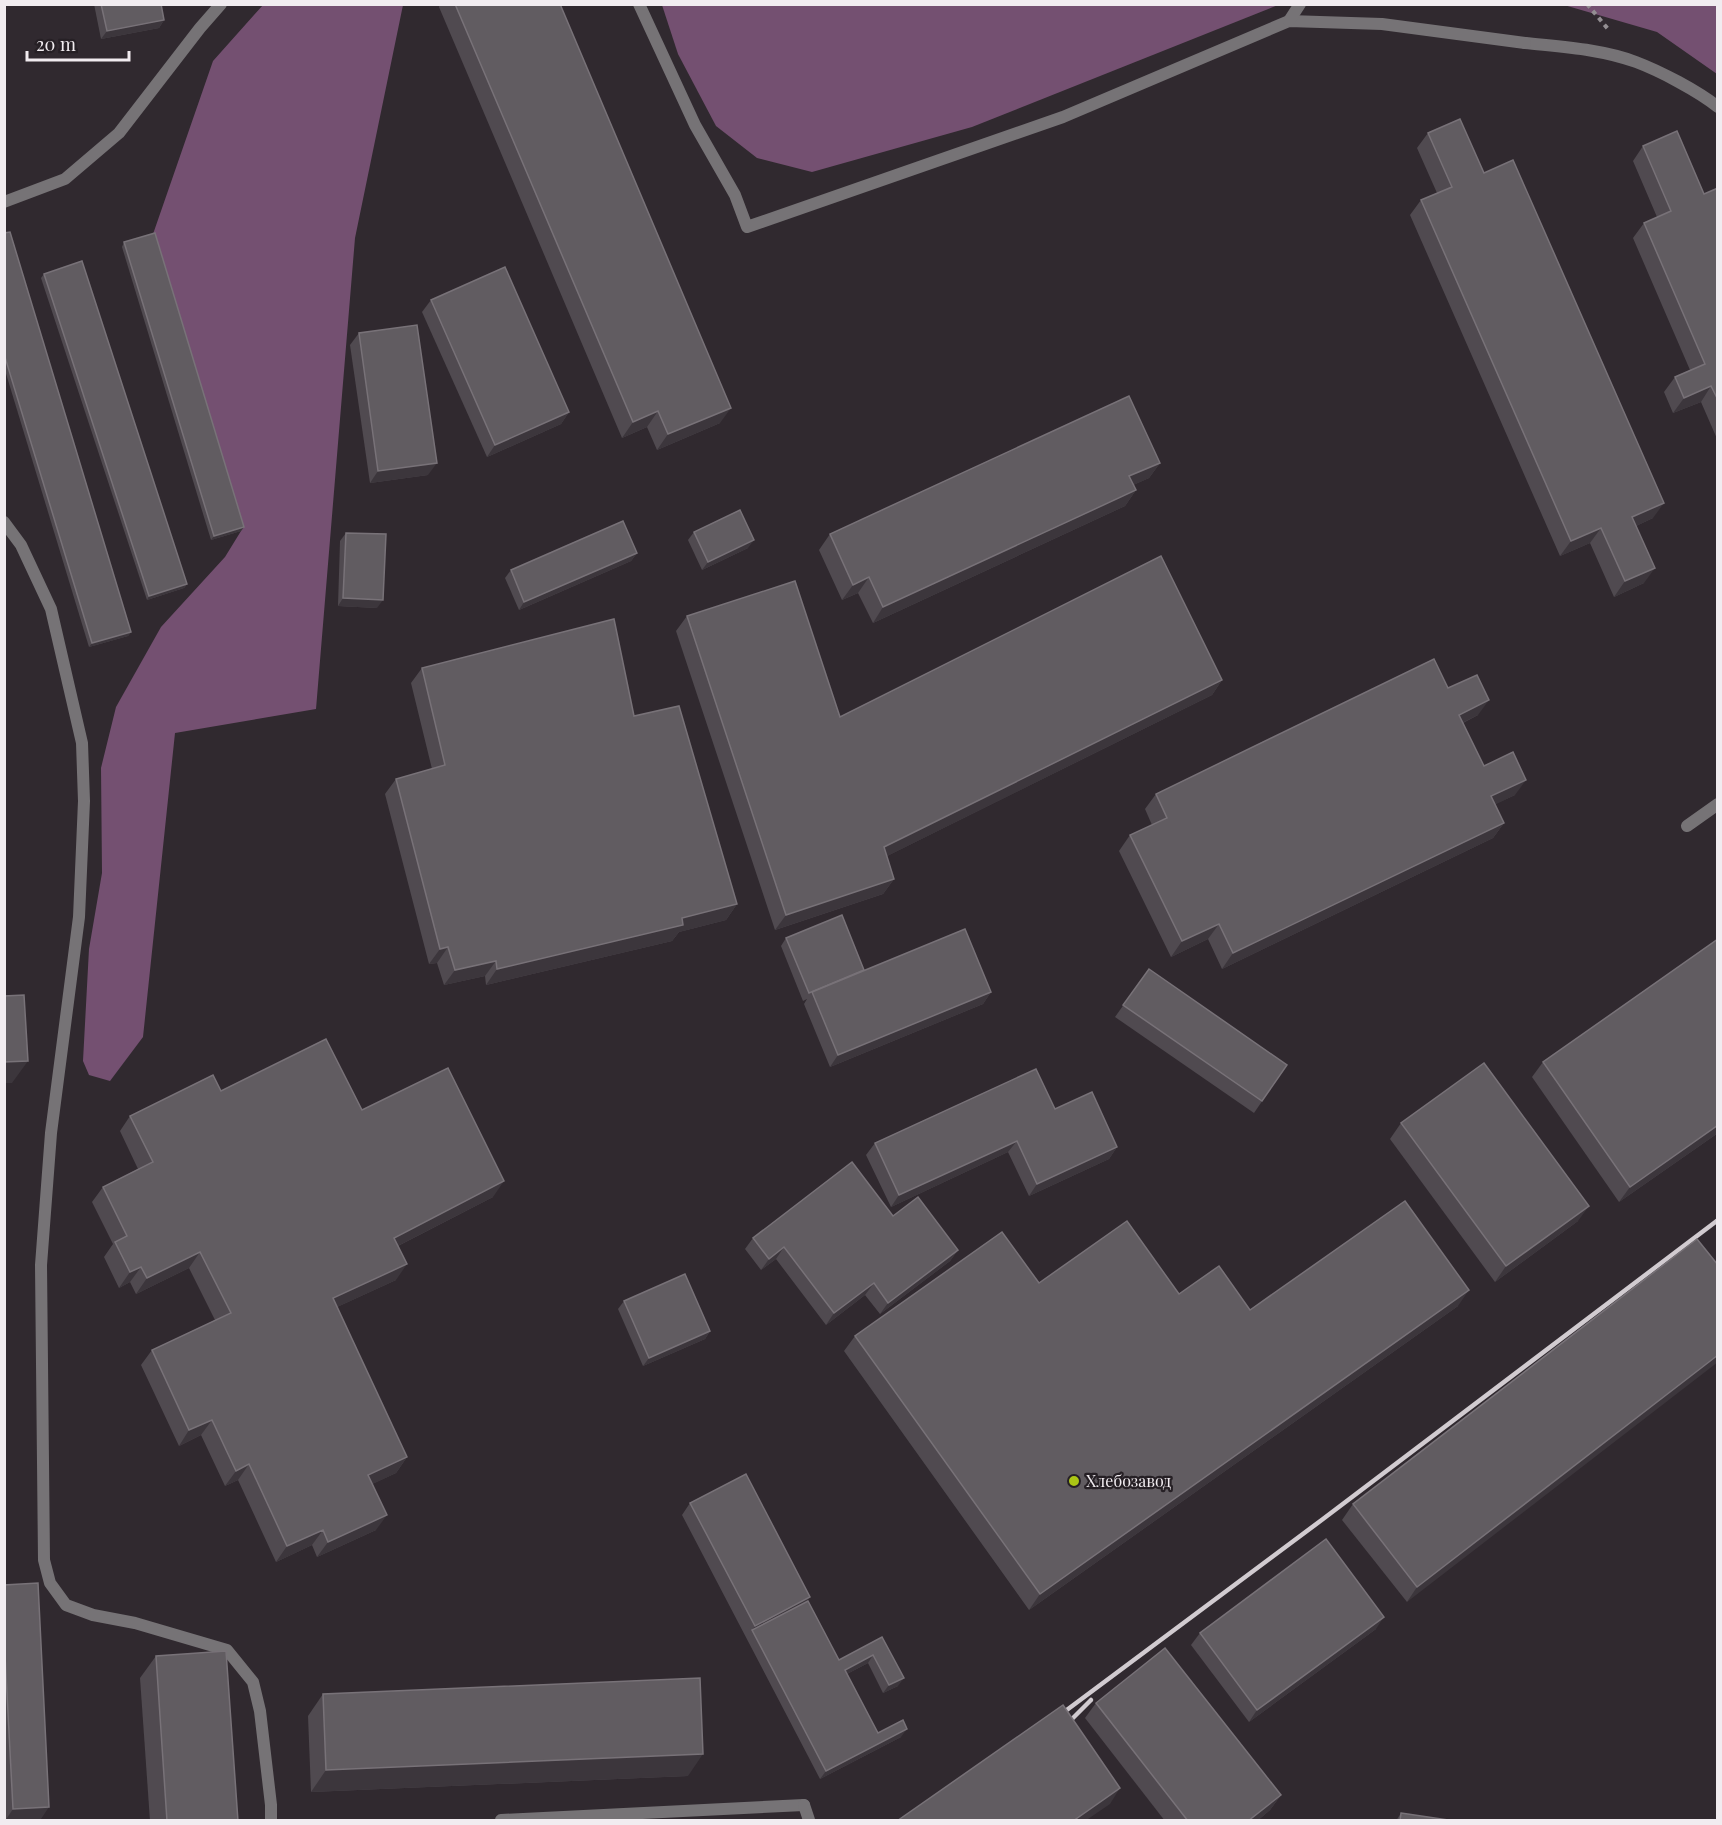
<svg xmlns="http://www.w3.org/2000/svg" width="1722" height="1825" viewBox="0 0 1722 1825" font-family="'Playfair Display',serif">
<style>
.forest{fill:#745071}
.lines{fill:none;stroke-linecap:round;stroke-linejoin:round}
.path{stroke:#938e92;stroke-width:4;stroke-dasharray:4.5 4.5;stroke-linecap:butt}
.service{stroke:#767376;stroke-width:12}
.minor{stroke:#767376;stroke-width:12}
.rail{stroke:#d1cbd0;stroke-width:4.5}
.wall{fill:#504a50}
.shaded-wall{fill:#3c363c}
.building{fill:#615c61;stroke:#787278;stroke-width:1.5}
.poi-dot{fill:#abc615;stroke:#262025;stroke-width:2}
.labels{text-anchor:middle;stroke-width:4.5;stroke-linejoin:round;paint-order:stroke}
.poi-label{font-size:16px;fill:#f1ecf0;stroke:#262025;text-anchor:start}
</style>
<rect width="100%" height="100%" fill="#30292f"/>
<g class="forest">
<path d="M263,5H403L355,238L316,709L175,733L143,1037L110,1081L89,1075L83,1061L89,949L102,873L101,768L116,707L161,627L225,557L241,531L152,237L213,61Z"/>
<path d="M662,5L663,4L1278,5L972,127L812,172L757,158L716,126L678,54Z"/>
<path d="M1564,5H1717V74L1657,32Z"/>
</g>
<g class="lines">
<path class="path" d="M1587,4L1608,29"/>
<g class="service">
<path d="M1525,43C1562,47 1601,49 1636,62C1660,71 1698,91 1718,107"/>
<path d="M4,522L21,545L51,609L82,743L84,801L79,917L51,1133L41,1265L44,1560L50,1583L66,1605L93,1615L135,1623L227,1650L253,1682L260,1711L271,1805V1820"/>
<path d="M1687,826L1718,804"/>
<path d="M501,1820L804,1805"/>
</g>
<g class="minor">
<path d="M639,4L695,125L735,195L747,227L1063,117L1289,21L1382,24L1525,43"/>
<path d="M1289,21L1300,4"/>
<path d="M4,202L65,179L119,133L200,28L221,4"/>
<path d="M804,1805L809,1820"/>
</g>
<g class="rail">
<path d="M1052,1721L1323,1519L1718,1220"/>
<path d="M1062,1729L1091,1700"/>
</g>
</g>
<g class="wall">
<path d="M94,4H161L164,20L159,28L101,39Z"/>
<path d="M440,4H560L720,423L657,450L647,427L622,438L439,7Z"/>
<path d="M1428,133L1484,173L1653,518L1636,526L1644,583L1614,597L1590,543L1560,556L1410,215L1421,200L1437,193L1417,148Z"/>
<path d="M1643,146L1704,194L1718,188V441L1701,402L1673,413L1664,392L1675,377L1690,370L1633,238L1644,223L1657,217L1633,161Z"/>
<path d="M4,233L131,632L128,636L89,647L4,367Z"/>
<path d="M124,242L244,527L241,531L211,540L122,247Z"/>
<path d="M44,274L187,584L184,588L147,600L41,278Z"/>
<path d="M431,300L569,412L561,424L487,457L422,312Z"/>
<path d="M359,333L428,475L370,483L350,345Z"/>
<path d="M1160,463L1149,478L1133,485L1136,490L1125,506L873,623L858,593L842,600L819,550L830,534Z"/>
<path d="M694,532L748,548L702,570L688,540Z"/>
<path d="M346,533L377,608L338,606L340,541Z"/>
<path d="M637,553L631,561L519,610L505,578L511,570Z"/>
<path d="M687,616L840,717L1222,680L1212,695L887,856L894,879L883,894L775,930L676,631Z"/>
<path d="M422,668L634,716L737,904L726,920L679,932L672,941L486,985L485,976L444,985L437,963L429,964L385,794L396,779L432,769L411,683Z"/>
<path d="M1448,688L1478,715L1463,723L1484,766L1515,795L1495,804L1504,823L1493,838L1222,969L1208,939L1171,957L1119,851L1130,835L1152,825L1145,809L1156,794Z"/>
<path d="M786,938L864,970L991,992L983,1004L830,1067L804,1004L807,999L803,1001L781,946Z"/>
<path d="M1718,939V1133L1619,1202L1532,1077L1543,1062Z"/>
<path d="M1149,969L1287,1065L1254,1113L1115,1017Z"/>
<path d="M221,1091L362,1110L493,1197L398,1246L396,1280L337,1307L407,1457L396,1473L372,1484L376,1530L317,1557L312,1545L276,1562L238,1480L225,1486L201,1435L179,1446L141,1365L152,1350L215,1320L189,1268L136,1294L130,1282L119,1288L104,1257L113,1244L92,1202L103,1187L138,1169L120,1131L130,1116Z"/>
<path d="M1055,1109L1117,1147L1109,1159L1029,1196L1008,1152L891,1207L866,1155L875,1143Z"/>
<path d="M1401,1123L1578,1221L1495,1282L1390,1139Z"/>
<path d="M893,1216L958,1250L950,1261L880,1314L865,1295L826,1325L776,1259L761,1270L745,1249L753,1238Z"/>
<path d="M1718,1265L1407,1602L1342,1520L1353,1504Z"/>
<path d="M1039,1283L1179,1294L1250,1310L1458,1306L1029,1610L844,1351L855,1336Z"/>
<path d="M624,1301L710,1331L705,1339L643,1366L618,1309Z"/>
<path d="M690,1503L808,1601L839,1660L882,1637L898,1686L883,1693L868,1663L847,1674L878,1733L901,1737L820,1779L682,1515Z"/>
<path d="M4,1585L41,1819L4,1821Z"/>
<path d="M1376,1629L1249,1722L1191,1645L1200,1633Z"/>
<path d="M156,1656L238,1821H150L140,1678Z"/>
<path d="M323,1694L688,1776L311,1792L308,1716Z"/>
<path d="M1096,1703L1281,1795L1270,1810L1257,1821H1165L1085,1718Z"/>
<path d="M1401,1813L1455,1821H1396Z"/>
</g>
<g class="shaded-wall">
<path d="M164,20L159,28L101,39L107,31Z"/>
<path d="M1711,386L1701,402L1673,413L1684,398Z"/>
<path d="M731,408L720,423L657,450L668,434Z"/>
<path d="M658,411L647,427L622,438L633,422Z"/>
<path d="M569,412L561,424L487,457L495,445Z"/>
<path d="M437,463L428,475L370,483L378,471Z"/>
<path d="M1160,463L1149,478L1118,492L1129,476Z"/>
<path d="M1136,490L1125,506L873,623L883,607Z"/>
<path d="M1664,503L1653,518L1621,533L1632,517Z"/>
<path d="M244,527L241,531L211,540L214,536Z"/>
<path d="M1601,528L1590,543L1560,556L1571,541Z"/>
<path d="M754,540L748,548L702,570L708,562Z"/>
<path d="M637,553L631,561L519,610L524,602Z"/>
<path d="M1655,568L1644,583L1614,597L1625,581Z"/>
<path d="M869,577L858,593L842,600L853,585Z"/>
<path d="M187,584L184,588L147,600L149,596Z"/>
<path d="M343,598L383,600L377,608L338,606Z"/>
<path d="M131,632L128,636L89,647L92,643Z"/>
<path d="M1222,680L1212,695L873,863L884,847Z"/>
<path d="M1489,700L1478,715L1448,730L1459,715Z"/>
<path d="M1526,780L1515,795L1480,812L1491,796Z"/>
<path d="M1504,823L1493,838L1222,969L1233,953Z"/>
<path d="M894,879L883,894L775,930L786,915Z"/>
<path d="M737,904L726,920L679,932L672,941L486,985L497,969L682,918Z"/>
<path d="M1219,924L1208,939L1171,957L1182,941Z"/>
<path d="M448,947L437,963L429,964L440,949Z"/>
<path d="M496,961L485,976L444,985L455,970Z"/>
<path d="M991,992L983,1004L830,1067L838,1055Z"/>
<path d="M28,1061L12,1083H4V1062Z"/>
<path d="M1718,1125V1133L1619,1202L1630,1187Z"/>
<path d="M1017,1141L1008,1152L891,1207L899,1195Z"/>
<path d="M1117,1147L1109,1159L1029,1196L1037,1184Z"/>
<path d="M504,1181L493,1197L384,1253L394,1238Z"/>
<path d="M1589,1206L1578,1221L1495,1282L1506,1266Z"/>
<path d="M784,1247L776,1259L761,1270L769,1259Z"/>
<path d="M958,1250L950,1261L880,1314L888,1303Z"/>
<path d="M200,1252L189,1268L136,1294L147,1278Z"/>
<path d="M407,1264L396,1280L322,1314L333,1298Z"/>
<path d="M141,1267L130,1282L119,1288L130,1272Z"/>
<path d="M874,1283L865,1295L826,1325L834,1313Z"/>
<path d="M1469,1290L1458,1306L1029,1610L1040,1594Z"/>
<path d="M710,1331L705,1339L643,1366L649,1358Z"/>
<path d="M1718,1355V1362L1407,1602L1417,1587Z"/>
<path d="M212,1420L201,1435L179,1446L189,1430Z"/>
<path d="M407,1457L396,1473L358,1491L368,1475Z"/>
<path d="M249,1464L238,1480L225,1486L236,1471Z"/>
<path d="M387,1515L376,1530L317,1557L328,1542Z"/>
<path d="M323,1530L312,1545L276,1562L287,1546Z"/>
<path d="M810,1597L802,1609L752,1630L755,1626Z"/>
<path d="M1384,1617L1376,1629L1249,1722L1257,1710Z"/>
<path d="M873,1655L868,1663L839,1678L845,1670Z"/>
<path d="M904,1678L898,1686L883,1693L889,1685Z"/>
<path d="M907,1729L901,1737L820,1779L826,1771Z"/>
<path d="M703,1754L688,1776L311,1792L326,1770Z"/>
<path d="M1120,1788L1110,1804L1085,1821H1073Z"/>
<path d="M1281,1795L1270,1810L1257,1821H1248Z"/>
<path d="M49,1807L41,1819L5,1821L13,1809Z"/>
</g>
<g class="building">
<path d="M101,4H161L164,20L107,31Z"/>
<path d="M455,4H560L731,408L668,434L658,411L633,422Z"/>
<path d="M1460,119L1484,173L1513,160L1664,503L1632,517L1655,568L1625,581L1601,528L1571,541L1421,200L1452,187L1428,133Z"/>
<path d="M1677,131L1704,194L1718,188V400L1711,386L1684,398L1675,377L1705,364L1644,223L1671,211L1643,146Z"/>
<path d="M10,232L131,632L92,643L4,354V233Z"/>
<path d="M155,233L244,527L214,536L124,242Z"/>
<path d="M82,261L187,584L149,596L44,274Z"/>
<path d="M505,267L569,412L495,445L431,300Z"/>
<path d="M417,325L437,463L378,471L359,333Z"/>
<path d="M1129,396L1160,463L1129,476L1136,490L883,607L869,577L853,585L830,534Z"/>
<path d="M740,510L754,540L708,562L694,532Z"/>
<path d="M623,521L637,553L524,602L511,570Z"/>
<path d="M346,533L386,534L383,600L343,598Z"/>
<path d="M1161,556L1222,680L884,847L894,879L786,915L687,616L795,581L840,717Z"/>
<path d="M614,619L634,716L679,706L737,904L682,918L683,925L497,969L496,961L455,970L448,947L440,949L396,779L445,765L422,668Z"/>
<path d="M1434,659L1448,688L1477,675L1489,700L1459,715L1484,766L1513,752L1526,780L1491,796L1504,823L1233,953L1219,924L1182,941L1130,835L1167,818L1156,794Z"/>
<path d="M842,915L864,970L809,993L786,938Z"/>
<path d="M965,929L991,992L838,1055L812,992Z"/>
<path d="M1718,939V1125L1630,1187L1543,1062Z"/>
<path d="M1149,969L1287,1065L1262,1101L1123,1005Z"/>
<path d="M24,995L28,1061L4,1062V996Z"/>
<path d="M326,1039L362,1110L448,1068L504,1181L394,1238L407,1264L333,1298L407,1457L368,1475L387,1515L328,1542L323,1530L287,1546L249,1464L236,1471L212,1420L189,1430L152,1350L231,1313L200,1252L147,1278L141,1267L130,1272L115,1242L127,1236L103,1187L153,1162L130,1116L213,1075L221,1091Z"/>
<path d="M1484,1063L1589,1206L1506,1266L1401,1123Z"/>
<path d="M1036,1069L1055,1109L1092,1092L1117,1147L1037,1184L1017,1141L899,1195L875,1143Z"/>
<path d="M852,1162L893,1216L918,1197L958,1250L888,1303L874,1283L834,1313L784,1247L769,1259L753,1238Z"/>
<path d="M1405,1201L1469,1290L1040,1594L855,1336L1002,1232L1039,1283L1127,1221L1179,1294L1219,1266L1250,1310Z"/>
<path d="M1697,1239L1718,1265V1355L1417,1587L1353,1504Z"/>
<path d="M685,1274L710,1331L649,1358L624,1301Z"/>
<path d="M746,1474L810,1597L755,1626L690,1503Z"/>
<path d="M1326,1539L1384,1617L1257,1710L1200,1633Z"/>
<path d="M38,1583L49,1807L13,1809L4,1636V1585Z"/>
<path d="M808,1601L839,1660L882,1637L904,1678L889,1685L873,1655L845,1670L878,1733L903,1720L907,1729L826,1771L752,1630Z"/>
<path d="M1165,1648L1281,1795L1248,1821H1188L1096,1703Z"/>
<path d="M226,1651L238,1821H167L156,1656Z"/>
<path d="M700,1678L703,1754L326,1770L323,1694Z"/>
<path d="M1063,1705L1120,1788L1073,1821H897Z"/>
<path d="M1401,1813L1455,1821H1400Z"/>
</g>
<circle class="poi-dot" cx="1074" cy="1481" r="6"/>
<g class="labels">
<g class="poi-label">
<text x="1086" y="1487">Хлебозавод</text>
</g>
</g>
<rect width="1722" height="1825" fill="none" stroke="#f1ecf0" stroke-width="12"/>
<path d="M27 51v9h102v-9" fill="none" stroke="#f1ecf0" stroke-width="3"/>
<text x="36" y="51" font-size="18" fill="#f1ecf0" stroke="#262025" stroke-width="4.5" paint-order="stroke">20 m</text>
</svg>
